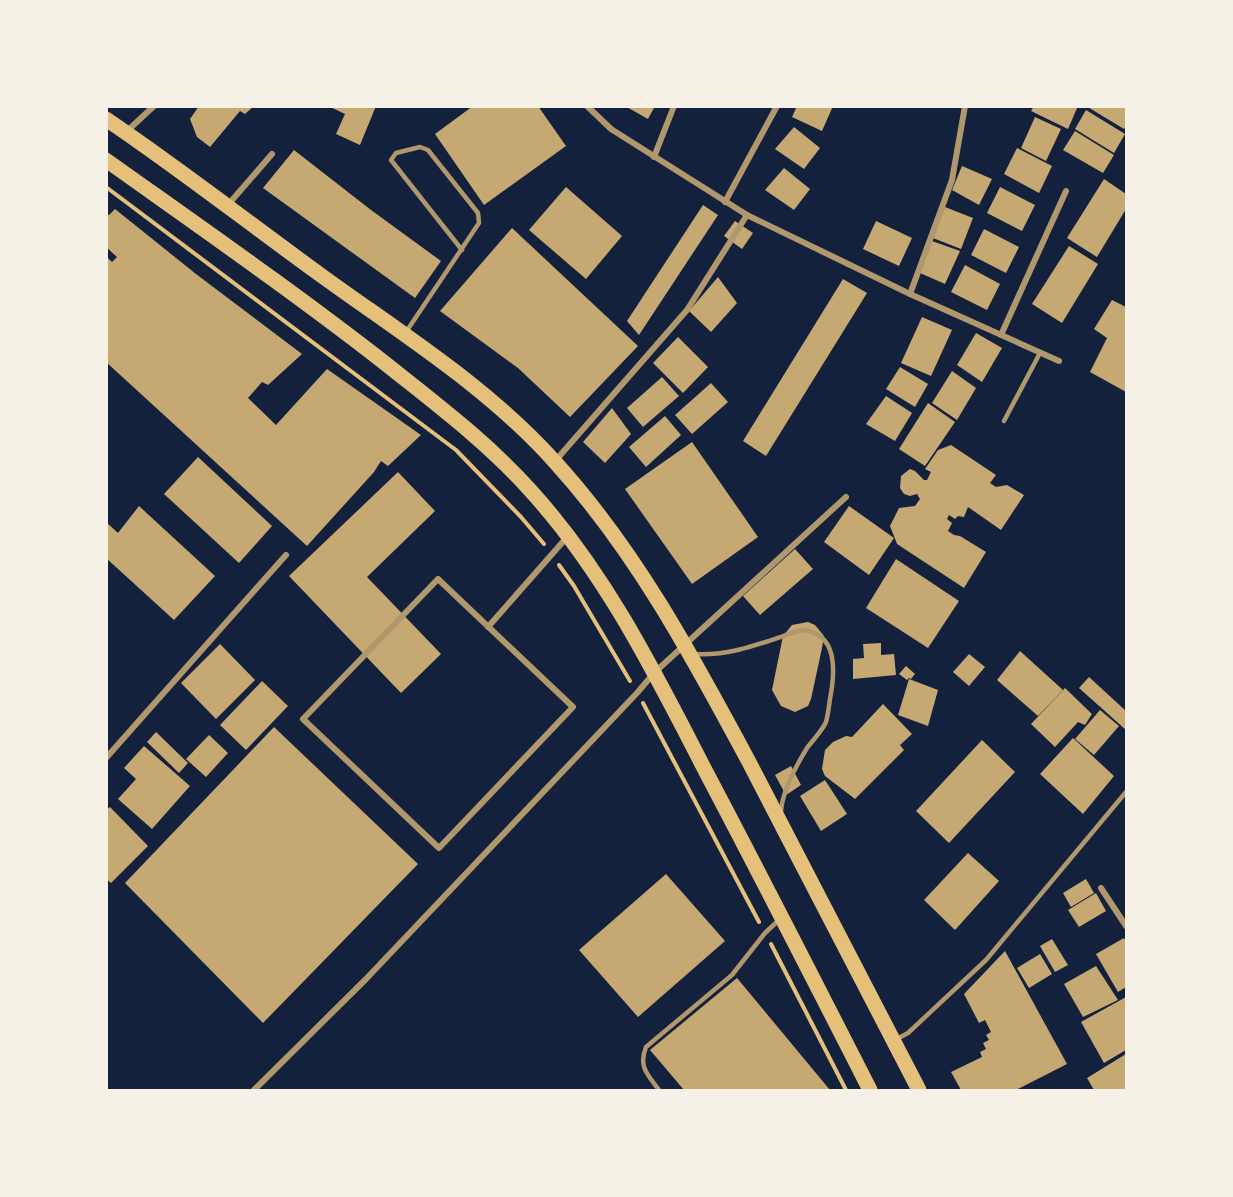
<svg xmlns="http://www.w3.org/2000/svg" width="1233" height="1197" viewBox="0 0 1233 1197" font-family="'DM Sans',sans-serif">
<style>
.building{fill:#c6a872}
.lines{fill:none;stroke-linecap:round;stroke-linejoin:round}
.path{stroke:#e5c07b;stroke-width:4}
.service{stroke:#b1986c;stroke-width:4.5}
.minor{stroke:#b1986c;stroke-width:6}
.primary{stroke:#e5c07b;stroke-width:15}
</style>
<rect width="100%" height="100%" fill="#14213d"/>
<g class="building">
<path d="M199,106H254L245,114L240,111L210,147L197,137L190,119Z"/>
<path d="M328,106H376L360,145L336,134L345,114Z"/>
<path d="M473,106H538L566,146L484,205L435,134Z"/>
<path d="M625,106H655L648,119Z"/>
<path d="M797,106H833L822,131L792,117Z"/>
<path d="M1034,106H1078L1068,129L1031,111Z"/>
<path d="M1086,106H1126V126L1124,129Z"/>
<path d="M1086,110L1125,134L1114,153L1075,129Z"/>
<path d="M1035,117L1061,129L1046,161L1021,148Z"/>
<path d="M794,127L820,148L804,169L775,149Z"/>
<path d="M1075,131L1114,155L1103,173L1063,150Z"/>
<path d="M1017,148L1052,166L1039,193L1004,174Z"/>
<path d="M294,150L371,210L441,261L415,298L263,188Z"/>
<path d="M962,166L992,179L979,205L952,190Z"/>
<path d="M784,168L810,189L794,210L765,190Z"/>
<path d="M1104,179L1126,194V209L1097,257L1067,238Z"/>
<path d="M566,187L622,236L586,279L529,230Z"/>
<path d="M1000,187L1035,205L1022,231L987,213Z"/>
<path d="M703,205L718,215L639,335L627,321Z"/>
<path d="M945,207L973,218L961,249L933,238Z"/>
<path d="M115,209L196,274L302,354L268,385L262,382L248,398L276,425L327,369L421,435L388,466L381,461L374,472L307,546L106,362V256L112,262L117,257L106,247V213L109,215Z"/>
<path d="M735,221L753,233L742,249L724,236Z"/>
<path d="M876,221L912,238L899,266L863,249Z"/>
<path d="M512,228L638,346L570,417L518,368L440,311Z"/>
<path d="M984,229L1019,247L1006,273L971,255Z"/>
<path d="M932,241L960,251L945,284L920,273Z"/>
<path d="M1069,246L1098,264L1062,323L1032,304Z"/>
<path d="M965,265L1000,284L987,310L951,292Z"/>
<path d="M718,277L737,303L711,332L689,311Z"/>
<path d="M843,279L867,293L766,456L743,441Z"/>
<path d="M1112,300L1126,307V392L1090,372L1107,338L1094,329Z"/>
<path d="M922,317L952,330L931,376L901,363Z"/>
<path d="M976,333L1002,348L982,382L957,365Z"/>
<path d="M678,337L708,367L683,393L653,363Z"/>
<path d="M900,367L928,384L915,407L886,389Z"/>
<path d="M952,371L976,388L957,420L932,403Z"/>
<path d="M662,377L679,396L643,427L627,408Z"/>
<path d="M711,383L728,402L692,434L675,415Z"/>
<path d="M886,396L912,413L895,441L866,424Z"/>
<path d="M928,403L955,422L925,466L899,449Z"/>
<path d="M612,408L631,434L605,463L583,442Z"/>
<path d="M665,416L681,435L646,467L629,447Z"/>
<path d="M692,442L758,537L692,584L625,489Z"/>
<path d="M951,445L996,475L990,483L996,487L1007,485L1024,495L1001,530L968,507L964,517L958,516L955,519L949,515L947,519L952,523L948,531L954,535L960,536L986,552L964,588L897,544L890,526L899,508L915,506L920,499L917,494L910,496L904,494L900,488L901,476L910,469L915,471L924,480H927L931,472L925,469L938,450Z"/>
<path d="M198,457L272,526L239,563L164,494Z"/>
<path d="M398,472L435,511L367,577L441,654L401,693L289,576Z"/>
<path d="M139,506L215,576L174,620L106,558V522L118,533Z"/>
<path d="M849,506L894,538L869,575L824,542Z"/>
<path d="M795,549L813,569L760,615L743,596Z"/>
<path d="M896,559L959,601L928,648L866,608Z"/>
<path d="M808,622L815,625L824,636L822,648L811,699L808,706L795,712L781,706L772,690L783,636L792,625Z"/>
<path d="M881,643V655L894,654L896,675L853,679V659L864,658L863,644Z"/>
<path d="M220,644L255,680L216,719L181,683Z"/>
<path d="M1020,651L1063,690L1038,716L997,680Z"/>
<path d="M969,654L985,667L969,686L953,672Z"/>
<path d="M906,666L915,674L911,679L909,678L907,680L899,674Z"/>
<path d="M1089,677L1126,711V730L1079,688Z"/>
<path d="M909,679L938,690L928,726L898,715Z"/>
<path d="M262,681L288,706L246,750L220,725Z"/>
<path d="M1065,688L1092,714L1085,725L1078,722L1055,747L1031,724Z"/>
<path d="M883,704L912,734L900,745L904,750L855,799L825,776L822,769L825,750L833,742L846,736L852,737Z"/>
<path d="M1100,710L1119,726L1094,755L1075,739Z"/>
<path d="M274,727L418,864L263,1023L125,883Z"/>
<path d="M156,732L188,763L179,773L147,742Z"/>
<path d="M209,735L228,753L206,777L186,759Z"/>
<path d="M1073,738L1114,776L1083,814L1040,774Z"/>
<path d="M982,740L1015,772L949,843L916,811Z"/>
<path d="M144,746L190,786L152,829L118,799L136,779L124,768Z"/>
<path d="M791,766L801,785L786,795L775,775Z"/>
<path d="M825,780L847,814L821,831L800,796Z"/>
<path d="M110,807L148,846L111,883L106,879V810Z"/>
<path d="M968,853L999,881L955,930L924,900Z"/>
<path d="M666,874L725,941L638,1017L579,950Z"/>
<path d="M1086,879L1094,893L1071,907L1063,893Z"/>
<path d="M1096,893L1106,911L1079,927L1068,910Z"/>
<path d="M1124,938L1126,942V987L1118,992L1096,954Z"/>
<path d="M1052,939L1068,965L1055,972L1040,946Z"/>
<path d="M1005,951L1067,1064L1016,1090H961L951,1072L982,1057L980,1052L986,1049L983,1043L989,1040L986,1035L991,1032L985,1020L979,1023L964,994Z"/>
<path d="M1040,954L1052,974L1029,988L1017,968Z"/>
<path d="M1096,966L1118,1000L1083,1017L1064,984Z"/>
<path d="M737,978L830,1090H684L650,1050Z"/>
<path d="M1126,997V1050L1104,1063L1081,1022Z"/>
<path d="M1126,1054V1090H1094L1087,1078Z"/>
</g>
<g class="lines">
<g class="path">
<path d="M106,187L456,450L521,517L544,544"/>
<path d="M559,565L574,586L630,681"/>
<path d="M643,703L759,922"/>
<path d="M771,944L846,1090"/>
</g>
<g class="service">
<path d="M406,332L479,223L478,213L428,150L420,147L396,153L391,160L462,250"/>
<path d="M1004,421L1040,353"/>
<path d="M693,654C731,657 767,641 801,630C839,632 835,673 830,699C829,706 828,715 826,722C822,731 813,740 807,748C796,766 782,791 781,812"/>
<path d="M895,1040L908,1033L986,960L1126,792"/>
<path d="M659,1090C648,1075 638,1067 646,1047L732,975L765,933L780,919"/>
</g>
<g class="minor">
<path d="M587,106L611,129L747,215L910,294L1059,361"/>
<path d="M126,132L154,106"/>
<path d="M654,157L674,106"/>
<path d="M725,202L777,106"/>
<path d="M227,206L272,154"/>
<path d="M910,294L952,180L965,106"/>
<path d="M1001,335L1066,191"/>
<path d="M556,460L687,310L747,215"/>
<path d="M438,579L573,707L439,848L303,719Z"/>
<path d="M488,627L568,536"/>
<path d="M106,758L286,555"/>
<path d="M1101,888L1126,926"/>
<path d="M254,1090L366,979L637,693L654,673L846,497"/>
</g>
<g class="primary">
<path d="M106,119C180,169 250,224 322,276C402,334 489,388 555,462C636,551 692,656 749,762C806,871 862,981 919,1090"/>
<path d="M106,160C200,227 295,293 386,364C436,404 487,442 530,490C605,572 655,673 706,772C762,878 816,984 870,1090"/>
</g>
</g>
<rect width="1233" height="1197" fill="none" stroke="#f6f1e7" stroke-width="216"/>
</svg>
